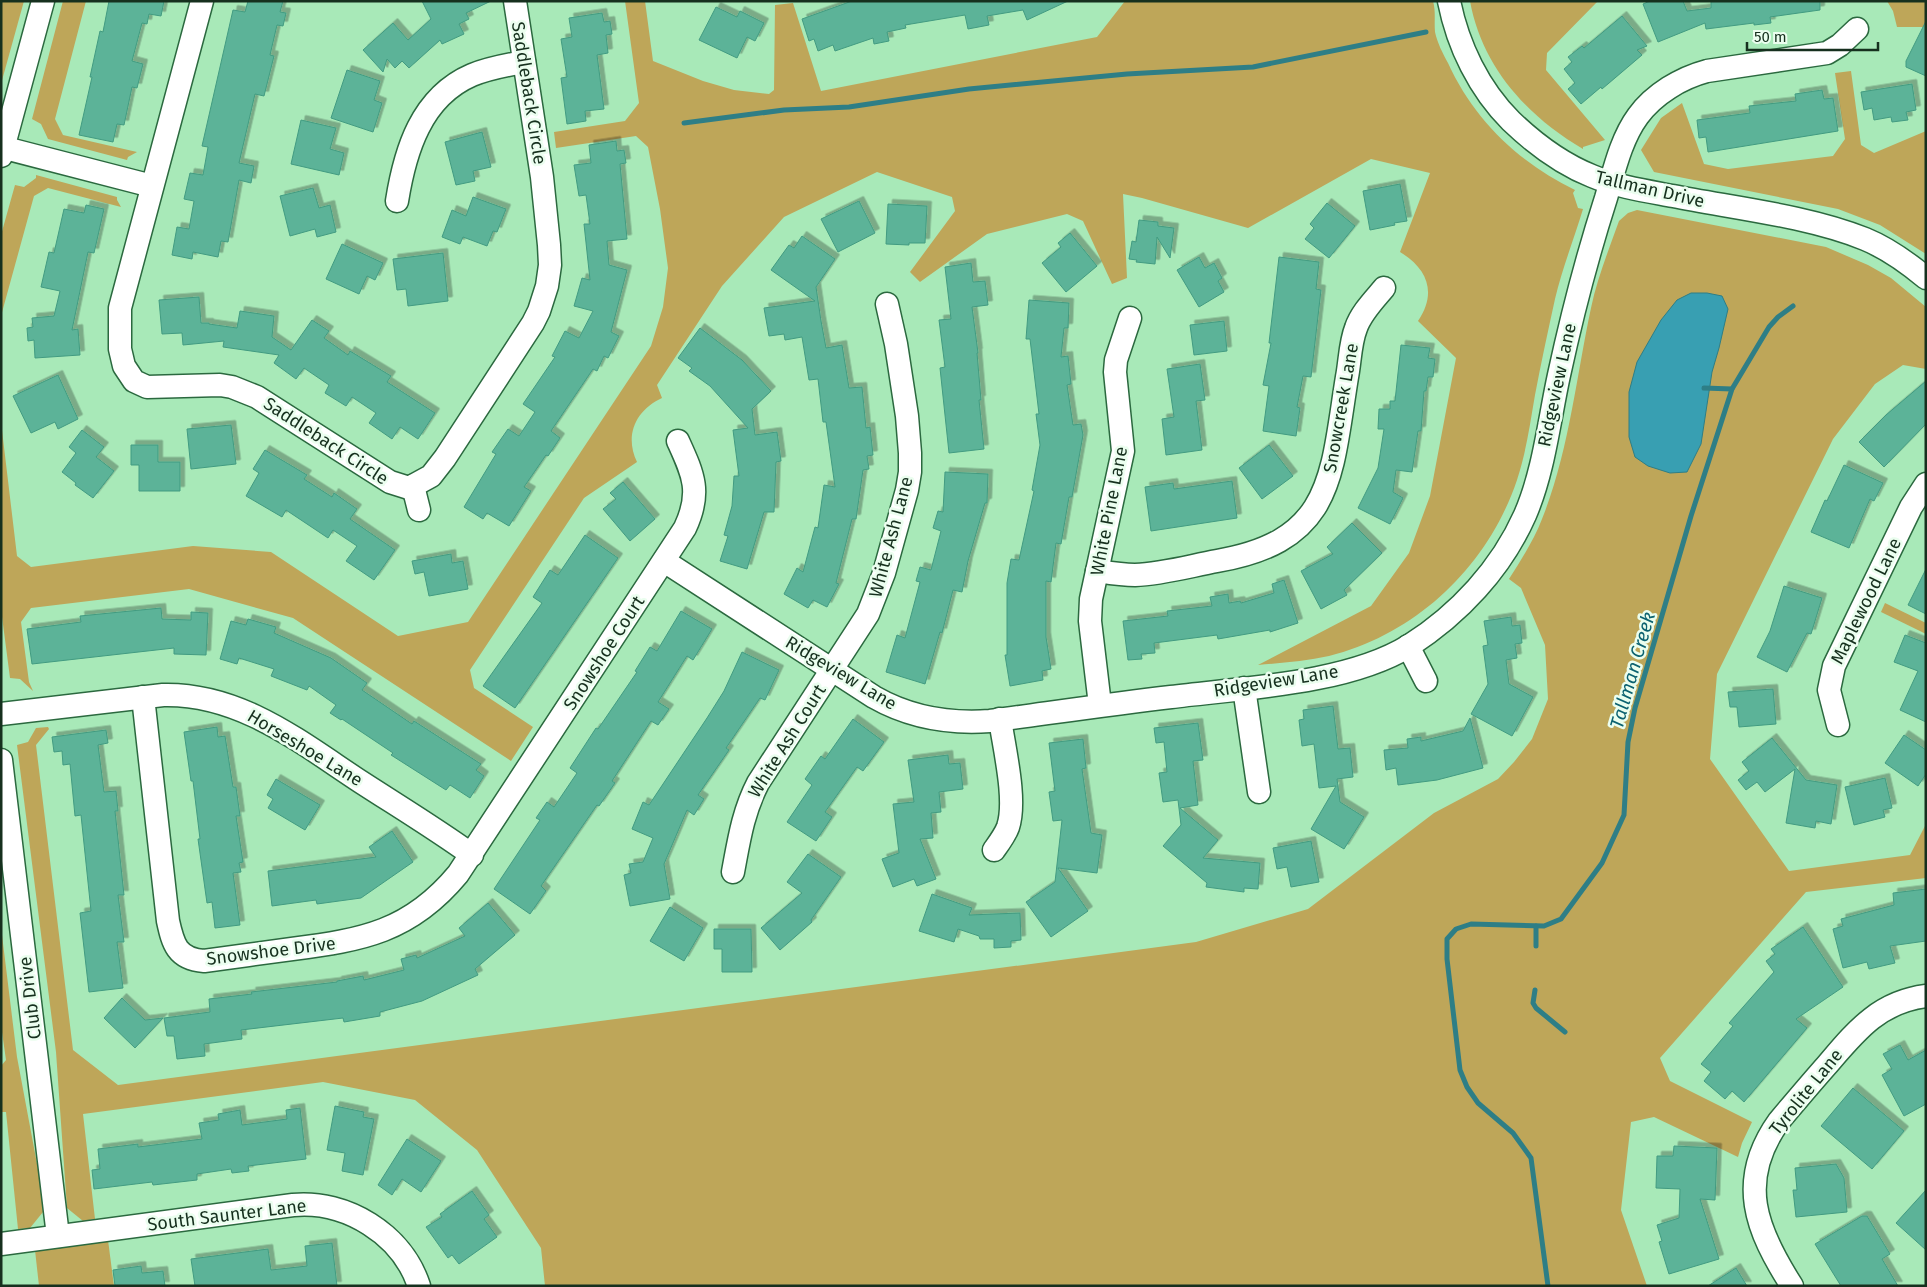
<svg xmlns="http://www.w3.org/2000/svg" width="1927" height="1287" viewBox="0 0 1927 1287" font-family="'Fira Sans',sans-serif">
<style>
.green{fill:#bea659}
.water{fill:#389fb2;stroke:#2e7e86}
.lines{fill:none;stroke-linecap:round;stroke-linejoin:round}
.stream{stroke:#2e7e86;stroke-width:5}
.building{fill:#5bb398;stroke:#429b81;filter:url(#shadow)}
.minor-casing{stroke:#2b693f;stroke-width:25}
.minor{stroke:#fff;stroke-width:22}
.labels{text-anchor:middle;stroke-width:5;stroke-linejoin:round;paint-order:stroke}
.street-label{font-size:18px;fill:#16301e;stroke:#ebfeef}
.water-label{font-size:19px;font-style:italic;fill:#0c6270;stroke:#ebfeef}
</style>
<defs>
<filter id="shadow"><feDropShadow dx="4.5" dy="-4.5" stdDeviation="0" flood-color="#0004"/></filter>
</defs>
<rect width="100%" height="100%" fill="#a8e9b8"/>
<g class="green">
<path d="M1,1H24L1,84Z"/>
<path d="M63,1H86L55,119L63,135L137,152L128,157L127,160L48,139L41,124L32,119Z"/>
<path d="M625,1H645L653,61L703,81L734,90L769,94L774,90L775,5L793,3L821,91L1097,37L1125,1H1433C1436,12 1434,21 1435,32C1437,42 1443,54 1448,63C1474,120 1519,163 1575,190L1573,193L1578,208L1583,209C1574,239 1562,269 1555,299C1548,331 1541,363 1535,395C1530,424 1526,453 1517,480C1488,566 1417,634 1329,656C1306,661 1281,663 1258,665L1371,606L1409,553L1430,496L1456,358L1418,321C1437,293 1428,269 1400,252L1430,173L1371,159L1248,228L1142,198L1123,194L1127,278L1112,284L1083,221L1067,214L987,234L920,282L910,272L955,211L952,197L877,172L784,217L722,286L657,385L662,398C636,410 624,435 637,462L584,498L470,670L474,688L533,727L511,761L293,618L189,589L31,608L21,622L29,682L33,691L20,679L10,678L1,609V422L17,556L31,567L193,546L271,552L398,636L468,622L651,346L663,307L668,268L660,209L648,147L636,136L556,148L554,132L625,121L639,103Z"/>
<path d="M1470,1H1598L1547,53L1546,70L1605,140L1583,147V149C1527,116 1482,67 1470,1Z"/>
<path d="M1887,1H1926V27H1897L1893,11Z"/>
<path d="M1851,71L1861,145L1874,153L1926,131V254L1880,225L1838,209L1654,172L1641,150L1661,118L1682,103L1704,164L1728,169L1833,156L1845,139L1835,73Z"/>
<path d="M36,175L117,197V200L121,207L48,188L34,196L1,316V235L15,185L24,187L36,178Z"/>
<path d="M1637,210L1826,247L1868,265L1891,278L1926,307V369L1903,365L1875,384L1833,439L1717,674L1710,759L1789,871L1910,855L1926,824V878L1806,892L1660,1058L1670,1081L1752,1122L1742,1143L1738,1157L1654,1117L1631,1122L1621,1210L1647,1286H545L541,1248L477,1150L415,1100L323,1082L83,1114L95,1219L83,1221L67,1208L56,1052L17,745L28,742L36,728L48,727L49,729L36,745L73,1050L118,1085L1196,942L1308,909L1434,813L1498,779L1514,762L1532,739L1548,699L1545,645L1521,588L1509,579C1521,560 1534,540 1542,519C1569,452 1576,378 1591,308C1597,279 1609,249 1619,221L1628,213Z"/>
<path d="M1885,603L1926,623V634L1881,612Z"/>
<path d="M1,927L17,1057L40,1180L43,1212L30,1228L18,1229L6,1112H1V1066L6,1060L1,1025Z"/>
<path d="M108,1240L114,1286H39L35,1250Z"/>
</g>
<path class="water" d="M1691,293H1707L1722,296L1728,309L1719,348L1712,372L1701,444L1687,472L1670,473L1648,466L1635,457L1629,437V392L1637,362L1661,320L1677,300Z"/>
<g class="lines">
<g class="stream">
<path d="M684,123L784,110L849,107L969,89L1127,74L1253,67L1426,32"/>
<path d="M1704,388L1732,389"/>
<path d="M1536,946V926"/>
<path d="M1535,990L1533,1003L1536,1008L1565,1032"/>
<path d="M1548,1286L1531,1158L1513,1133L1478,1103L1467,1087L1460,1070L1447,959V939L1456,929L1471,924L1544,926L1561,919L1602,863L1624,815L1628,742L1635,708L1691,516L1732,389L1769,327L1778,317L1793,306"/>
</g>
</g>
<g class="building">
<path d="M109,1H164L161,16L149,14L147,24L142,23L132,61L143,64L137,88L132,87L124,125L117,124L113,142L79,135L92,77H90L100,31L103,32Z"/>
<path d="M248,1H283L280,12L286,13L283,26L277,25L270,55L274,56L264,96L255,94L239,163L254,166L251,183L239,180L228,242L221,241L218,257L193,252L192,259L172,255L177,227L189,229L194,201L184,199L190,173L203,175L208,147L202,146L233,10L245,12Z"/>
<path d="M422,1H491L466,13L469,19L459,24L464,34L442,44L440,40L409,68L402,61L395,68L387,59L383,72L363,50L393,23L408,40L431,19Z"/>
<path d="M852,1H1068L1027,20L1023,10L987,16L989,25L968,29L965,15L905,25L906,28L887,32L889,41L874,44L873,38L835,51L833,45L818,51L814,39L809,41L802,19Z"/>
<path d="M1650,1H1683L1687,11L1711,8V1H1820V10L1770,17L1771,23L1754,25V23L1706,29L1705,23L1658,42L1643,4Z"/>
<path d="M716,7L737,17L740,11L764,23L755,41L747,37L737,58L699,40Z"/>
<path d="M602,13L604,22L610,21L612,34L606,35L608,53L597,55L604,109L585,111L586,121L567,124L561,78L567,77L561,39L572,37L569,18Z"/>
<path d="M1622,16L1647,46L1637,50L1642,55L1602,89L1601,87L1581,104L1568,89L1575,83L1564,69L1572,62L1568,57L1582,46L1584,48Z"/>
<path d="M1926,21V76L1906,67V61Z"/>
<path d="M347,70L380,81L374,100L382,103L373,132L331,118Z"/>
<path d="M1912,84L1916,110L1906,112L1908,120L1892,122L1891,117L1874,120L1872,108L1864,110L1861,92Z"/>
<path d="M1822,90L1824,99L1833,98L1838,131L1708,152L1706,137L1699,138L1697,120L1750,113L1749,106L1796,101L1795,94Z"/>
<path d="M301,120L336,128L330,149L344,153L339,175L291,164Z"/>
<path d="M482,132L491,167L473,171L475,181L456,185L445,142Z"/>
<path d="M616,141L617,151L624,150L626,163L620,164L627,239L607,241L609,265L627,270L611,332L619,336L608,358L604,356L597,371L593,369L551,431L560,438L548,456L546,455L524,487L531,491L509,526L487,513L483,519L464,507L496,454L492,452L508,429L519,436L535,412L523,404L555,357L552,356L565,331L579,338L593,311L574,306L582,278L590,280L584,224H590L586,195L579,196L574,165L591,163L589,145Z"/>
<path d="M1400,184L1407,221L1394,223L1395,225L1370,230L1363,191Z"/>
<path d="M313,188L319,208L330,205L336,232L317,237L315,229L290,236L280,196Z"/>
<path d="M473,197L506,209L497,232L493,231L487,246L463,237L460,244L442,237L452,210L466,216Z"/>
<path d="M859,201L875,233L838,252L821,219Z"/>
<path d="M1327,203L1355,226L1329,258L1305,239L1314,228L1310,224Z"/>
<path d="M888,204L927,206L925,243H909V245L886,244Z"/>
<path d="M86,205L104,209L94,253L88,252L72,330L78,329L80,355L35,358L34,340L28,341L27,328L33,327L32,318L54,316L60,291L41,287L49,252L54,253L64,209L84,213Z"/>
<path d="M1139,220L1158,222V226L1174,228L1170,258L1157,237L1155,264L1136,262L1137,260L1129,259L1132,241L1136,242Z"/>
<path d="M1070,233L1097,266L1066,292L1042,263L1061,247L1058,243Z"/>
<path d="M802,236L835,259L816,287L821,321L826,348L842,345L849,388L862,387L866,428L870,427L873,455L867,456L869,469L863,470L856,519H852L836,583L839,584L827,607L813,600L808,608L784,594L797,568L803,572L815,527L818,528L824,485L835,487L826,422H823L818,379L809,380L802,337L785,340L784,334L769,336L764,308L815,301L771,270L789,245L794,248Z"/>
<path d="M342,244L383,263L375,280L367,276L359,294L326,279Z"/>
<path d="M443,253L448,301L408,306L406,289L397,290L393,259Z"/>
<path d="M1199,257L1205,268L1214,263L1222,278L1218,281L1224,292L1199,307L1177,270Z"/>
<path d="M1279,257L1319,262L1316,289L1321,290L1311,377L1303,376L1297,407L1300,408L1296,436L1263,431L1269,386L1263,385L1271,343H1269Z"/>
<path d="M971,263L973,282L985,281L988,305L972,307L978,353H977L981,400H979L984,449L949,453L940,368L945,367L939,320L951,319L945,267Z"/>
<path d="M199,297L201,323H209V324L237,328L240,311L274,316L272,337L291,350L312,320L329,331L324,338L348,355L350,351L391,376L387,382L435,413L418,439L400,427L392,439L369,423L376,413L352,397L346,406L325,393L329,385L304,368L296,379L274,363L279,355L223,347L224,341L183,345L182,333L162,334L159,300Z"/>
<path d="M1029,300L1069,303L1068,328H1064L1061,357L1068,356L1071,384L1067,385L1073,425L1081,424L1083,435L1072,497H1069L1061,544L1056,543L1051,582L1046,581V637L1051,669L1042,671L1043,680L1010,686L1005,655H1007V583L1011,559L1019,560L1034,491L1032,490L1040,445L1036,414H1039L1030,339H1026Z"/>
<path d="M1224,321L1227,351L1194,355L1190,325Z"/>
<path d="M700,328L742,360L771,391L752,409L755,435L777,432L781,461L776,462L774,512H764L747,569L720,561L728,536L724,535L732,506L734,476H739L733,430L748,428L710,386L689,371L692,368L678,358Z"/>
<path d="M1401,345L1430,348L1428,358L1435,359L1433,377H1428L1426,391H1424L1421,431H1418L1412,472L1396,470L1393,492L1403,498L1390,524L1358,508L1378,468L1384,429H1378L1379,409H1390V401H1395Z"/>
<path d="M1200,364L1205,400L1196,401L1202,450L1166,455L1162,419L1174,417L1167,369Z"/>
<path d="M58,375L78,419L58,429L55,422L31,433L13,396Z"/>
<path d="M1926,381V424L1884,467L1859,442L1886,415Z"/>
<path d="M231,425L236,464L191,469L187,429Z"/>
<path d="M82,430L104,447L96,457L114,471L93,498L75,485L76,483L62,472L76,453L69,447Z"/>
<path d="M131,445H158V462H180V491H139V465H131Z"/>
<path d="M1269,445L1293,476L1262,499L1239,468Z"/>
<path d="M265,450L307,475L304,479L332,497L334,493L357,509L350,519L395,550L374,580L346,561L357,546L333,530L328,538L286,510L282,517L246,496L259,473L253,469Z"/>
<path d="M1844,465L1883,483L1874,501L1870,499L1849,548L1811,532L1825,500L1827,501Z"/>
<path d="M945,472L988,474L987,503H985L968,561L962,592L953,590L942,633L940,632L925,684L886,672L897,635L905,638L920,582L916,581L920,567L931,570L941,531L933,528L938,511L943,512Z"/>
<path d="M1232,481L1237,518L1151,531L1145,487L1173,483L1174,489Z"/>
<path d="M623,482L655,519L630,541L603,509L616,499L610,493Z"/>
<path d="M1352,523L1382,553L1344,590L1347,595L1321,609L1301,571L1333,554L1327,547Z"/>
<path d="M585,535L618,558L515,708L483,686L542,603L533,597L550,570L558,575Z"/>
<path d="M451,554L452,563L463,561L468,589L429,596L424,572L415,574L412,561Z"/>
<path d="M1926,569V614L1908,605Z"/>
<path d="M1284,580L1298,623L1270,632V630L1218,639L1217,635L1154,643L1155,653L1141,654L1142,659L1128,660L1123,621L1168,616L1167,611L1212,606L1210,597L1228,594L1229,603L1240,601L1241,603L1274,593L1272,584Z"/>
<path d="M1784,586L1822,598L1811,634L1807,633L1787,672L1757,657L1770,631Z"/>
<path d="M161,608L162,619L191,620V612L208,613L206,655L174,654V648L32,664L27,629L81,622L80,616Z"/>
<path d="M681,611L712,629L693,660L687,656L658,702L669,709L658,725L651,721L612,781L615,783L599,806L597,805L541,886L546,891L530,914L494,889L540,820L536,818L547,802L554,807L577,773L570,768L596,728L598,729L637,672L635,671L650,647L657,651Z"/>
<path d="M1511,617L1512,626L1520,625L1522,643L1515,644L1517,658L1506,660L1509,684L1533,697L1512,736L1471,714L1488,684L1483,646L1488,645L1484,621Z"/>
<path d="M248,619L276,627L274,633L331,658L367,683L362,690L412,724L414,721L481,764L476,770L484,776L470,798L450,785L446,790L391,755L393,753L342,719L341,720L330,713L336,705L309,686L307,690L271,676L274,669L239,658L237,664L220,659L231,621L246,625Z"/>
<path d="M1905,635L1926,643V722L1900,710L1918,671L1894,662Z"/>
<path d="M742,652L779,670L765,700L760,698L726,748L729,750L698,795L704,799L694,815L687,810L664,864L670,899L630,906L624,875L631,873L629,864L643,862L653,838L632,829L643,802L649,805L707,718L724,691Z"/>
<path d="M1773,689L1776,724L1739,727L1737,707H1730L1728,692Z"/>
<path d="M1333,706L1338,749L1350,748L1353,777L1337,779L1340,802L1364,817L1344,849L1311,829L1336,786L1319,788L1314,744L1302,746L1299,720L1304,719L1303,710Z"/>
<path d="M1470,718L1483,768L1437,780L1398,785L1396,768L1386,770L1384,750L1408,748L1407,739L1421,737V741L1463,731Z"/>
<path d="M853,719L884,742L863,771L857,767L825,812L832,817L816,841L787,822L812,785L805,779L821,756L825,759Z"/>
<path d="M1198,723L1203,760L1193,761L1198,805L1180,808L1218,840L1203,858L1260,863L1258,889L1244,888V892L1206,887L1207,883L1163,846L1181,825L1178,800L1163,802L1159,773L1167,772L1164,742L1156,743L1154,728Z"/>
<path d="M217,727L218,737L225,736L233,787H236L240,816H236L243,862L239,863L241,872L233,873L240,925L215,928L212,902L207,903L198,839H200L193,781H191L184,732Z"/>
<path d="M106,730L108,743L98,745L104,792L116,791L118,811H115L124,895H118L124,942H117L123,988L89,992L80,913L91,911L81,815L75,816L70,764L63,765L62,751L54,752L52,737Z"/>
<path d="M1904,735L1926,750V774L1918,786L1885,763Z"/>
<path d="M1772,738L1806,780L1837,785L1831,824L1816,821L1815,828L1786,823L1795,769L1765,792L1757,782L1746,790L1738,780L1749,771L1742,762Z"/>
<path d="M1083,739L1086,768L1082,769L1091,833L1102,835L1097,873L1058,868L1088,911L1051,937L1026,902L1055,882L1062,820L1053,821L1049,792L1055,791L1049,743Z"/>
<path d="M948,755L949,764L960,763L963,789L939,792L941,812L931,813L933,838L920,839L936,879L917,886L914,879L893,887L882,859L899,853L893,804L914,802L908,760Z"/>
<path d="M1885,778L1892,808L1883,810L1885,817L1854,825L1845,787Z"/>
<path d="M276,779L320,805L305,830L268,808L273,799L267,795Z"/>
<path d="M392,831L413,862L361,898L317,904L316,900L272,906L268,871L376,857L369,847Z"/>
<path d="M1311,841L1319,882L1291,887L1287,867L1277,869L1273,848Z"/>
<path d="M808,854L841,877L811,920L812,922L780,950L761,928L802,893L787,882Z"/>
<path d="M1926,889V941L1890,946L1895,963L1869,969L1867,962L1843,968L1833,929L1843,926L1841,919L1894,905L1893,893Z"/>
<path d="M932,894L972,908L969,915L1020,913L1021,940L1011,941V947L994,948V939H980L979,936L958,929L954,942L919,931Z"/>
<path d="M488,903L515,935L475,969L478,975L422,1001L380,1012V1016L344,1022L343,1018L241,1030L242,1039L204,1044L205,1056L177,1059L174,1036H167L164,1018L210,1012L209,999L252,994L251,992L337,982V981L363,976L364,980L404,970L401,959L416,955L417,958L465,936L459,928Z"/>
<path d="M670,907L703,928L684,961L650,941Z"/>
<path d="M1803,927L1843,987L1796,1019L1807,1028L1744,1102L1732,1091L1725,1099L1704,1081L1711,1072L1701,1064L1733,1026L1729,1023L1774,972L1766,961L1775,954L1771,949Z"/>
<path d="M714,929H751L752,972H722V949H714Z"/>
<path d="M122,998L145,1020L163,1018L135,1048L104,1018Z"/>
<path d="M1900,1045L1908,1060L1926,1050V1104L1904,1116L1882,1075L1892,1069L1883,1054Z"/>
<path d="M1853,1088L1904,1131L1872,1169L1821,1126Z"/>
<path d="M335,1106L364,1112L363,1117L374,1119L363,1175L342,1171L345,1153L327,1150Z"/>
<path d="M300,1108L306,1159L248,1166L249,1171L232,1173L231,1169L197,1174V1180L153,1185L152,1182L94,1189L92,1170L100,1169L98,1149L138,1144V1147L202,1139L199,1123L219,1120L218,1114L240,1110L242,1125L287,1119L286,1110Z"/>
<path d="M407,1139L441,1161L421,1192L402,1179L392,1195L378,1185Z"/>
<path d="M1674,1146L1717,1148L1715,1200L1700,1199L1719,1259L1669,1274L1659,1242L1662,1241L1657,1225L1679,1218L1680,1189L1656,1188L1657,1156H1673Z"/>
<path d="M1836,1164L1844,1178L1847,1212L1796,1217L1793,1190H1797L1795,1168Z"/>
<path d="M1926,1190V1250L1896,1223Z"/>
<path d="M472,1191L489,1215L484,1219L497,1237L459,1264L452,1255L448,1258L426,1227L442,1217L440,1214Z"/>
<path d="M1862,1216H1867L1890,1254L1882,1259L1898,1286H1841L1815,1244Z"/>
<path d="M332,1243L337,1286H195L191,1259L268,1249L271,1270L307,1266L305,1246Z"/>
<path d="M141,1266L142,1273L163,1271L165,1286H115L113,1270Z"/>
<path d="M1736,1268L1747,1286H1708Z"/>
</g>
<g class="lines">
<g class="minor-casing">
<g id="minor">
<path d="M202,1L120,308V349L124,366L134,381L147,387L220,385L232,387L257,397L390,482L409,488L431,476L445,458L533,323L539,311L547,286L550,265L549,245L542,177L515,1"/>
<path d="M1449,1C1458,46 1479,89 1511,121C1535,144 1562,164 1592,176C1618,187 1646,191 1673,196C1734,208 1808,216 1865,239C1887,248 1908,263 1926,278"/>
<path d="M1,147L152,186"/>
<path d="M1,156L43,1"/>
<path d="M397,201C405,151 421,97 472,75C489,68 506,65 524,62"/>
<path d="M413,486L419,510"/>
<path d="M664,561L874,697C909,717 949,724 990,721C1050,713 1111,704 1171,697C1243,688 1347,684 1409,646C1459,614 1501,569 1525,515C1544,471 1549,421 1559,375C1572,315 1587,257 1606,198C1614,171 1621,139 1638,116C1654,94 1681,78 1707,71L1827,53L1840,45L1857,29"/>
<path d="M1097,571C1110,573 1122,575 1135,575C1162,574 1190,566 1217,561C1334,541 1331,476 1347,377C1350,362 1350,343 1356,328C1361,313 1374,300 1384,288"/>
<path d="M1408,646L1426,681"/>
<path d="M1244,688L1259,792"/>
<path d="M143,697L168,921C173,944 177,959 204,961C233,957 263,953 292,949C362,940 410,932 458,874L685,528C702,492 693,474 678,441"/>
<path d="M1100,705L1090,621L1091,599L1123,451L1115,372L1116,360L1130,318"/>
<path d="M1,714L163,695C240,693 300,742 361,782C398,806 436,829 472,855"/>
<path d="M1838,725L1829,690L1834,666L1911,507L1926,484"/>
<path d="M1,760L58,1236"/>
<path d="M994,850C999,843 1005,835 1008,827C1017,800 1004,748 1000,719"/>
<path d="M733,872C739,840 743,812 758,783L868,614L884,573L907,490L910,472V453L907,416L896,344L887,304"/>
<path d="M1,1244L293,1205C346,1200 402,1234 419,1286"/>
<path d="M1792,1286C1756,1230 1736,1181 1779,1121C1795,1102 1811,1083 1827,1065C1856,1031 1879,1002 1926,996"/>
</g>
</g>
<use href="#minor" class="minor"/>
</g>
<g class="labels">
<g class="street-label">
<text transform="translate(529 93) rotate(81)" y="6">Saddleback Circle</text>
<text transform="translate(1650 189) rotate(13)" y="6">Tallman Drive</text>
<text transform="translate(1557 385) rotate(-78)" y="6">Ridgeview Lane</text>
<text transform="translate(1341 408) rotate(-80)" y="6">Snowcreek Lane</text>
<text transform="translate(326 441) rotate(33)" y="6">Saddleback Circle</text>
<text transform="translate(1109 511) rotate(-79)" y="6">White Pine Lane</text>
<text transform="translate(891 537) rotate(-75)" y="6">White Ash Lane</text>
<text transform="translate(1866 601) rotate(-64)" y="6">Maplewood Lane</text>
<text transform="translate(604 653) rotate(-57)" y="6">Snowshoe Court</text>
<text transform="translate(841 673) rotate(31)" y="6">Ridgeview Lane</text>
<text transform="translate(1276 681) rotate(-9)" y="6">Ridgeview Lane</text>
<text transform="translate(787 741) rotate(-58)" y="6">White Ash Court</text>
<text transform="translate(305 748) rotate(31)" y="6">Horseshoe Lane</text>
<text transform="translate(271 951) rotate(-7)" y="6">Snowshoe Drive</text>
<text transform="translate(30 998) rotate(-97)" y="6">Club Drive</text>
<text transform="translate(1806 1092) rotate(-51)" y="6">Tyrolite Lane</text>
<text transform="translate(227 1215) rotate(-7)" y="6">South Saunter Lane</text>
</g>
<g class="water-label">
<text transform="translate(1632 670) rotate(-74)" y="7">Tallman Creek</text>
</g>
</g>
<rect width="1927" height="1287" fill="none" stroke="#16301e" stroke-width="5"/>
<path d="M1747 42v8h131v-8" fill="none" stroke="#16301e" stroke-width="2.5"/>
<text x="1754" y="42" font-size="15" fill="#16301e" stroke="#ebfeef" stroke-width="4" paint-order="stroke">50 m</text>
</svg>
